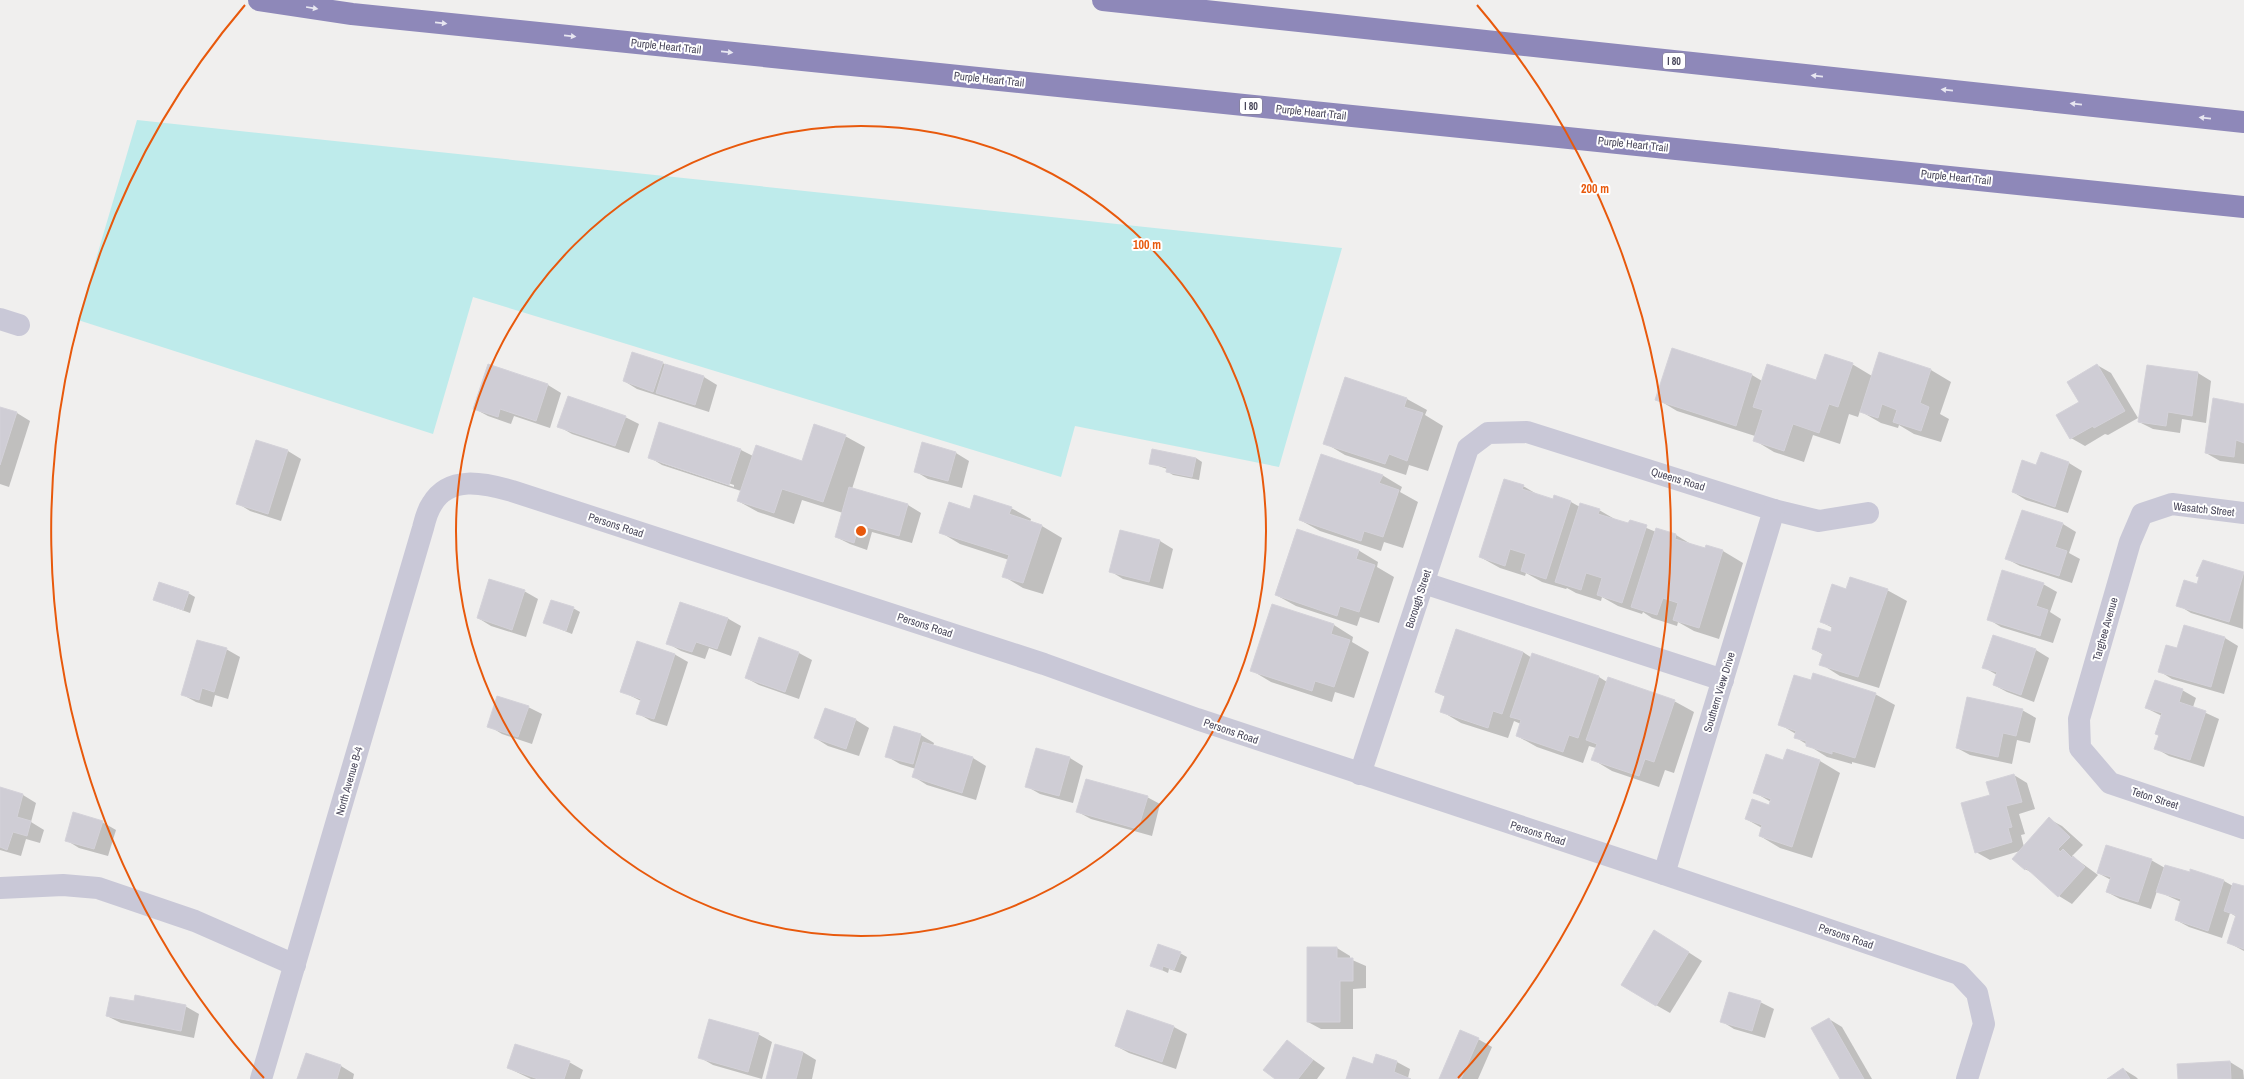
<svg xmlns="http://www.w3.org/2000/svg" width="2244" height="1079" viewBox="0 0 2244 1079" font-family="'Archivo Narrow',sans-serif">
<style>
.green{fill:#beebeb}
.shadow{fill:#0003;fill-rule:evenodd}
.building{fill:#cfcdd5;stroke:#d4d2d9}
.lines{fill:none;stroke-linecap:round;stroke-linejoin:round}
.minor{stroke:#c9c8d7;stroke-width:22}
.highway{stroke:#8e88b9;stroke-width:22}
.oneway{fill:#e8e7f1}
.ring{fill:none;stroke:#e8590c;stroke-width:2}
.labels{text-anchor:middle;stroke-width:4;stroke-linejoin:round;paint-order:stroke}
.shield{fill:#fff;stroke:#807e8c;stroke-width:1}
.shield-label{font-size:10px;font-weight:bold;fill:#49475a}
.street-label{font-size:11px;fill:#49475a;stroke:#fff}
.centre{fill:#e8590c;stroke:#fff;stroke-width:2}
.ring-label{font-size:12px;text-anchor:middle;font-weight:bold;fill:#e8590c;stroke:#fff;stroke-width:4;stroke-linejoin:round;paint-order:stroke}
</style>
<rect width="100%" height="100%" fill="#f0efee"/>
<path class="green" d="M137,120L1342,248L1279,467L1075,426L1061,477L473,297L433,434L78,320Z"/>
<g class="shadow">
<path d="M1672,349L1752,375L1762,381H1817L1852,364L1872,376L1931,370L1951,382L1940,414L1949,419L1941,442L1914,434L1899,425L1898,428L1881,423L1860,411L1858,417L1849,414L1840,444L1813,435L1804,462L1774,452L1754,440L1755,436L1677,411L1657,399Z"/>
<path d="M662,363L704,377L717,385L709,412L637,389L624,381Z"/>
<path d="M489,365L548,385L561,393L550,428L514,416L511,424L488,416L475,409Z"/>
<path d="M2097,365L2111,373L2138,418L2108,435L2105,434L2085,446L2071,438L2080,402Z"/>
<path d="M2147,366L2198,373L2211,381L2206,423L2182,419L2180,433L2153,429L2139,422Z"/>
<path d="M1407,399L1427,410L1425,415L1443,426L1428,471L1409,465L1406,475L1345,455L1325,443Z"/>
<path d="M2244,404V464L2220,461L2206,453Z"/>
<path d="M0,408L17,413L30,421L9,487L0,484Z"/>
<path d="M625,417L639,424L629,453L572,434L558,426Z"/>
<path d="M660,423L741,450L753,456L802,462L845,436L865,447L852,489L908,505L921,513L912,543L872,532L867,550L850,544L836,537L843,513L802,500L794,524L758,512L738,501L741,491L662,465L649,457ZM662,461L734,485V487L662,463Z"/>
<path d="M257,441L288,451L301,459L281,521L250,511L237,503Z"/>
<path d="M923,444L956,453L969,461L962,488L928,479L915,471Z"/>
<path d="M2041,454L2069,463L2082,471L2068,513L2026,500L2013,492L2037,466Z"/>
<path d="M1196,458L1202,462L1199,480L1173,475L1167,471V469L1150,463Z"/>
<path d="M1382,475L1402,487L1400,492L1418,502L1403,548L1384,542L1381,551L1320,531L1300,520Z"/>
<path d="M1523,486L1540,496L1553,500L1571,502L1580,507L1599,510L1618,521L1629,525L1630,521L1656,532L1676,535L1694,546L1706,549L1707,546L1723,551L1743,563L1719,639L1694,631L1678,622L1677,626L1652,618L1643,612L1642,614L1618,606L1602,597L1601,601L1576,593L1567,588L1566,589L1542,582L1526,573L1525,576L1500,568L1480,557Z"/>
<path d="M1011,508L1031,519L1030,522L1042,526L1062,538L1043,594L1023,588L1003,576L1009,560L960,544L940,532L970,510Z"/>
<path d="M2022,511L2063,524L2076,532L2069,553L2080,559L2072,583L2020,566L2007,559Z"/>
<path d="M1120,531L1160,541L1173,549L1163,589L1123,579L1110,571Z"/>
<path d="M1358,550L1378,562L1377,567L1394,577L1379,623L1360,617L1357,626L1296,606L1276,595Z"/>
<path d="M2204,561L2244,574L2243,629L2191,613L2178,605L2197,586Z"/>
<path d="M2043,584L2057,592L2050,612L2061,619L2053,643L2001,627L1988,619Z"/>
<path d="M1846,590H1887L1907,601L1879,688L1840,676L1821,664L1824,655L1813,649L1831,633L1833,628L1821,622Z"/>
<path d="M524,591L538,599L526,637L491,626L478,618Z"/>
<path d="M188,593L195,597L190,613L154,600Z"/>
<path d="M573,608L580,612L572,634L545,623Z"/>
<path d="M727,618L741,626L731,656L709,648L705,659L681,651L667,643Z"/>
<path d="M1334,625L1353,637L1352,642L1369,652L1354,698L1335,692L1332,702L1271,682L1251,670Z"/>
<path d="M2184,626L2225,638L2238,646L2224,694L2172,679L2159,671L2177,649Z"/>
<path d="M760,639L799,653L812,660L799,699L759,685L746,678Z"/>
<path d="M226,649L240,657L228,699L215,695L212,707L196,702L183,695Z"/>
<path d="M2036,650L2049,658L2034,702L2007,692L1994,685L1997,675L1983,667Z"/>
<path d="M1523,652L1532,658L1533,655L1599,677L1607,682L1674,701L1694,712L1674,773L1665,770L1659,787L1612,771L1592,759L1596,748L1589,746L1583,763L1537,747L1517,736L1521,724L1514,721L1508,738L1461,723L1441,711L1446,697L1436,692Z"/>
<path d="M674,654L688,662L667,726L651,721L637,713L641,701L621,691Z"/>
<path d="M1811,681L1875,694L1895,705L1875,768L1852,762V764L1827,757L1795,737L1796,734L1779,724Z"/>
<path d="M2182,690L2196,698L2193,707L2219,719L2204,767L2169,756L2155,748L2159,736L2156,734L2162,716L2146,708Z"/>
<path d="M528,707L542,714L532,744L502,734L489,726Z"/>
<path d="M825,709L856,720L869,728L859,756L828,746L815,738Z"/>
<path d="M2022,710L2036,718L2030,743L2017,740L2012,764L1970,755L1957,748Z"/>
<path d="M921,735L934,743L933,746L973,758L986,766L976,800L927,785L914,777L916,769L900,764L886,756Z"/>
<path d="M1070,758L1083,766L1073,803L1040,794L1026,786Z"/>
<path d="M1784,761H1820L1840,773L1812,858L1780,848L1760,836L1762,828L1746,819L1769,806L1771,802L1754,792Z"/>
<path d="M2014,775L2027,783L2035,809L2019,814L2025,834L2021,835L2024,847L2049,819L2062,826L2083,845L2072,856L2098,875L2072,904L2059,896L2036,875L2025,869L2020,851L1990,860L1976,852L1991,796Z"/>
<path d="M0,788L23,795L36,803L31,822L44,830L40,843L26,839L21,856L0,850Z"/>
<path d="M1147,797L1160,804L1152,836L1091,819L1078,812Z"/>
<path d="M102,822L116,830L108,856L79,848L66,840Z"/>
<path d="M2151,860L2165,868L2190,873L2191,870L2224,881L2233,886L2244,888V951L2229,943L2237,917L2230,913L2222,938L2189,927L2176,920L2181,902L2157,891L2151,909L2120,899L2107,892L2111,880L2098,873Z"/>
<path d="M1668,939L1702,961L1670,1013L1656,1005Z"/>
<path d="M1337,948L1350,956V959L1366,966V988L1353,989V1029H1321L1308,1022Z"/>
<path d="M1180,953L1187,957L1181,973L1169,969L1168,973L1151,965Z"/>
<path d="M1760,1002L1774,1009L1765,1038L1734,1029L1721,1021Z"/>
<path d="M134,1003L185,1006L199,1014L194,1038L121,1023L107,1016Z"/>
<path d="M1127,1011L1174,1027L1187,1034L1176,1069L1129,1053L1116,1046Z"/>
<path d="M1829,1019L1842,1027L1872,1079H1841Z"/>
<path d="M758,1034L772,1042L762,1079L713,1065L699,1057Z"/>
<path d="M1478,1039L1492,1047L1478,1079H1440Z"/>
<path d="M1287,1041L1325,1068L1317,1079H1276Z"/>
<path d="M775,1045L803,1052L816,1060L812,1079H767Z"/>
<path d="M306,1054L341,1066L354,1074L353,1079H300Z"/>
<path d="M1377,1055L1397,1062L1410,1069L1408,1078L1411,1079H1347L1373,1065Z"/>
<path d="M569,1062L583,1070L580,1079H531L508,1068Z"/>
<path d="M2230,1062L2243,1070L2244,1079H2179Z"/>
<path d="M2123,1069L2136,1077L2138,1079H2109Z"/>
</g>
<g class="building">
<path d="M1672,348L1752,374L1736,426L1655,400Z"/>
<path d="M632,352L663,362L653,392L623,381Z"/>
<path d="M1879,352L1931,369L1920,403L1929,407L1921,431L1893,422L1897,410L1882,404L1878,418L1860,412Z"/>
<path d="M1825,354L1853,363L1838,407L1829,404L1819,433L1793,424L1784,451L1753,441L1763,410L1753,407L1767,364L1816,380Z"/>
<path d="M488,364L548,384L536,421L500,409L498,417L473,409Z"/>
<path d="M665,364L704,376L695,405L656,393Z"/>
<path d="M2097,364L2125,411L2094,428L2093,426L2070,439L2056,415L2079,402L2067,382Z"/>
<path d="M2147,365L2198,372L2192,416L2168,412L2166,426L2138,422Z"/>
<path d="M1345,377L1407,398L1404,407L1423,413L1407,461L1389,454L1385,464L1323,444Z"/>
<path d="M568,396L626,416L615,446L557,427Z"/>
<path d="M2213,398L2244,404V443L2236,440L2234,457L2205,453Z"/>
<path d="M0,407L17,412L0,465Z"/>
<path d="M659,422L741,449L729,485L648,458Z"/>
<path d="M814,424L846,435L823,502L782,489L774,513L737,501L756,445L802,461Z"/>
<path d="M256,440L288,450L268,514L236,504Z"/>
<path d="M922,442L956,452L948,481L914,472Z"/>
<path d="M1152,449L1196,458L1192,477L1166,472L1167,467L1149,464Z"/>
<path d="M2041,452L2069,462L2055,507L2012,492L2022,460L2036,465Z"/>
<path d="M1321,454L1383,475L1379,483L1399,490L1383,537L1364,531L1361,541L1299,520Z"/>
<path d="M1504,479L1524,485L1522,489L1553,499L1554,495L1571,501L1546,579L1521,571L1526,554L1510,549L1505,566L1479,557Z"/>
<path d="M849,487L908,504L899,536L859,525L854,543L835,537Z"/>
<path d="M974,495L1012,507L1009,514L1042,525L1023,583L1002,577L1009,555L939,533L949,502L970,509Z"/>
<path d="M1580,503L1600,509L1598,514L1628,523L1630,520L1647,525L1622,603L1597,595L1602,578L1586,573L1581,590L1555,582Z"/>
<path d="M2022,510L2063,523L2055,547L2067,551L2059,576L2005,559Z"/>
<path d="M1656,528L1676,534L1675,539L1705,548L1706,545L1723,550L1699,628L1673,620L1678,603L1663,598L1657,615L1631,607Z"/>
<path d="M1297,529L1359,550L1356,559L1375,565L1359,612L1340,606L1337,616L1275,595Z"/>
<path d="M1120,530L1160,540L1149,582L1109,572Z"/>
<path d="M2203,560L2244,572L2229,622L2176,606L2184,580L2197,584L2199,577L2196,576Z"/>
<path d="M2002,570L2044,583L2036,606L2048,610L2040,636L1987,620Z"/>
<path d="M1850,577L1888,589L1858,677L1819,665L1823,653L1812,649L1818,628L1831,632L1832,626L1820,622L1832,584L1846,589Z"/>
<path d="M489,579L525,590L512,630L477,618Z"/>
<path d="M159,582L189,592L183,610L153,600Z"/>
<path d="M551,600L574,607L566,631L543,623Z"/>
<path d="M680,602L728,618L717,649L696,642L692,652L666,644Z"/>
<path d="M1272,604L1334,624L1331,634L1350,640L1334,687L1315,681L1312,691L1250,671Z"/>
<path d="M2184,625L2225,637L2211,687L2158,672L2166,645L2177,648Z"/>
<path d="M1456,629L1523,652L1502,714L1493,711L1488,728L1440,712L1445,696L1435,692Z"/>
<path d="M1993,635L2036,649L2021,695L1993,685L1997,672L1982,668Z"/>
<path d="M759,637L799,652L785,692L745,678Z"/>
<path d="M197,640L227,648L214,692L202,688L199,700L181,695Z"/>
<path d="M637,641L675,654L654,719L636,714L641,699L620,692Z"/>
<path d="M1532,653L1599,676L1578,738L1569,735L1563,752L1516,736L1521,720L1510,717Z"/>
<path d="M1813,673L1876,693L1855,758L1832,751V754L1806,746V741L1794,738L1796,731L1778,725L1794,675L1811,680Z"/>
<path d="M1608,677L1675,700L1654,762L1645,759L1639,776L1591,760L1597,744L1586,740Z"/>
<path d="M2155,680L2183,689L2179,702L2206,711L2190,760L2154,749L2159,735L2155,734L2162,713L2145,708Z"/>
<path d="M497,696L529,706L518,737L487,727Z"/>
<path d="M1967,697L2023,709L2016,736L2003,733L1998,757L1956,748Z"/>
<path d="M825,708L856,719L846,749L814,738Z"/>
<path d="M894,726L921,734L913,764L885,757Z"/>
<path d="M923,742L973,757L962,793L912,777Z"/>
<path d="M1036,748L1070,757L1059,796L1025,787Z"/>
<path d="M1787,749L1820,760L1792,847L1759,836L1762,825L1745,819L1752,799L1769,805L1771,799L1753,793L1766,754L1783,760Z"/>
<path d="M2014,774L2022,802L2006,806L2012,827L2008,828L2012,842L1975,853L1961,803L1990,795L1986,782Z"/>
<path d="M1086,779L1148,796L1138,829L1076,812Z"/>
<path d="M0,787L23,794L17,817L31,821L27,836L13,832L7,850L0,847Z"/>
<path d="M73,812L103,821L94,849L65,841Z"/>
<path d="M2049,817L2070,837L2058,849L2060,852L2063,849L2072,858L2073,856L2085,867L2058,897L2026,868L2025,870L2012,859Z"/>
<path d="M2106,845L2152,859L2138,902L2106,892L2111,877L2097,873Z"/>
<path d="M2165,865L2190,872V869L2224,880L2208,931L2175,920L2181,899L2156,892Z"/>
<path d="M2233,883L2244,886V949L2227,943L2236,915L2224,911Z"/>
<path d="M1654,930L1689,952L1656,1006L1621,985Z"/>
<path d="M1158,944L1181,952L1174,970L1163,966L1162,970L1150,966Z"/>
<path d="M1307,947H1337V958H1353V981H1340V1022H1307Z"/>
<path d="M1729,992L1761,1001L1752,1031L1720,1022Z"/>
<path d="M135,995L186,1005L181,1031L106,1016L110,997L134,1001Z"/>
<path d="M1127,1010L1174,1026L1162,1062L1115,1046Z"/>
<path d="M1829,1018L1864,1079H1840L1811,1028Z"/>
<path d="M709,1019L759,1033L748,1072L698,1058Z"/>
<path d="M1460,1030L1479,1038L1461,1079H1439Z"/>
<path d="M1287,1040L1313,1060L1298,1079H1275L1263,1070Z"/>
<path d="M515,1044L570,1061L564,1079H538L507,1068Z"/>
<path d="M775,1044L803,1052L796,1079H766Z"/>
<path d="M306,1053L341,1065L337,1079H297Z"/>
<path d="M1376,1054L1397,1061L1394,1072L1411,1079H1346L1353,1057L1373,1064Z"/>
<path d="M2230,1061L2231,1079H2178L2177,1064Z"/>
<path d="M2123,1068L2130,1079H2107Z"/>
</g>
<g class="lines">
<g class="minor">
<path d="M0,319L19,325"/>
<path d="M2244,513L2172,504L2142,514L2130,542L2079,719L2080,748L2110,783L2244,828"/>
<path d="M1424,583L1723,680"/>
<path d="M1360,774L1468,448L1488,433L1527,432L1774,510L1819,521L1868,513"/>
<path d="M1664,874L1774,510"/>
<path d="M0,888L63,885L98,888L195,921L295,965"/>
<path d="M261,1079L423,528C425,520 427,511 432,504C449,475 484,483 512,491L1044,664L1197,719L1664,874L1959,974L1977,993L1984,1024L1967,1079"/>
</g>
<g class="highway">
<path d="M259,0L352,14L2244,207"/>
<path d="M1103,0L2244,122"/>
</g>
</g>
<defs><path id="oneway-solid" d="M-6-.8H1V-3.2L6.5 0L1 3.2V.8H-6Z"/></defs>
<g class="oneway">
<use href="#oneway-solid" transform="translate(312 8) rotate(9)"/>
<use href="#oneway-solid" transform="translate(441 23) rotate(6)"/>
<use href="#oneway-solid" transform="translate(570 36) rotate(6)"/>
<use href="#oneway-solid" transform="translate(727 52) rotate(6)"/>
<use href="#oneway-solid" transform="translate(1817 76) rotate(-174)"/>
<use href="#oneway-solid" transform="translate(1947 90) rotate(-174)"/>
<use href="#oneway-solid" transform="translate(2076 104) rotate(-174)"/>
<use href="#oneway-solid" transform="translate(2205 118) rotate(-174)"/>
</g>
<g class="ring">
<circle cx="861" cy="531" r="405"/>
<path d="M264 1078A810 810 0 0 1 245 5M1477 5A810 810 0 0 1 1458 1078"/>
</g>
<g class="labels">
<g class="shield">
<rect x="1663" y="53" width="22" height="16" rx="3"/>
<rect x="1240" y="98" width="22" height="16" rx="3"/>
</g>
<g class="shield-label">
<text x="1674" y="65">I 80</text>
<text x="1251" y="110">I 80</text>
</g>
<g class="street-label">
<text transform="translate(666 46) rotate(6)" y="4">Purple Heart Trail</text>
<text transform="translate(989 79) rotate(6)" y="4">Purple Heart Trail</text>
<text transform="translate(1311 112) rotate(6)" y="4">Purple Heart Trail</text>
<text transform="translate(1633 144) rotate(6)" y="4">Purple Heart Trail</text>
<text transform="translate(1956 177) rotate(6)" y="4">Purple Heart Trail</text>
<text transform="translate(1678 479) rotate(17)" y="4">Queens Road</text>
<text transform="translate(2204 509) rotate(6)" y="4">Wasatch Street</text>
<text transform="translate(616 525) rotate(18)" y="4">Persons Road</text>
<text transform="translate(1418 599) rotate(-72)" y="4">Borough Street</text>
<text transform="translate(925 625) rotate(18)" y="4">Persons Road</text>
<text transform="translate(2105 629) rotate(-74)" y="4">Targhee Avenue</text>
<text transform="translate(1719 692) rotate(-73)" y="4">Southern View Drive</text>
<text transform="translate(1231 731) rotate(19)" y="4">Persons Road</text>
<text transform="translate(349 781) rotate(-74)" y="4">North Avenue B-4</text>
<text transform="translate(2155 798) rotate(18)" y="4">Teton Street</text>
<text transform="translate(1538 833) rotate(18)" y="4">Persons Road</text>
<text transform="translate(1846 936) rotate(19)" y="4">Persons Road</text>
</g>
</g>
<circle cx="861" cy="531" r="6" class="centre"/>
<g class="ring-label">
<text x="1595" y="193">200 m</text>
<text x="1147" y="249">100 m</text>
</g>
</svg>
